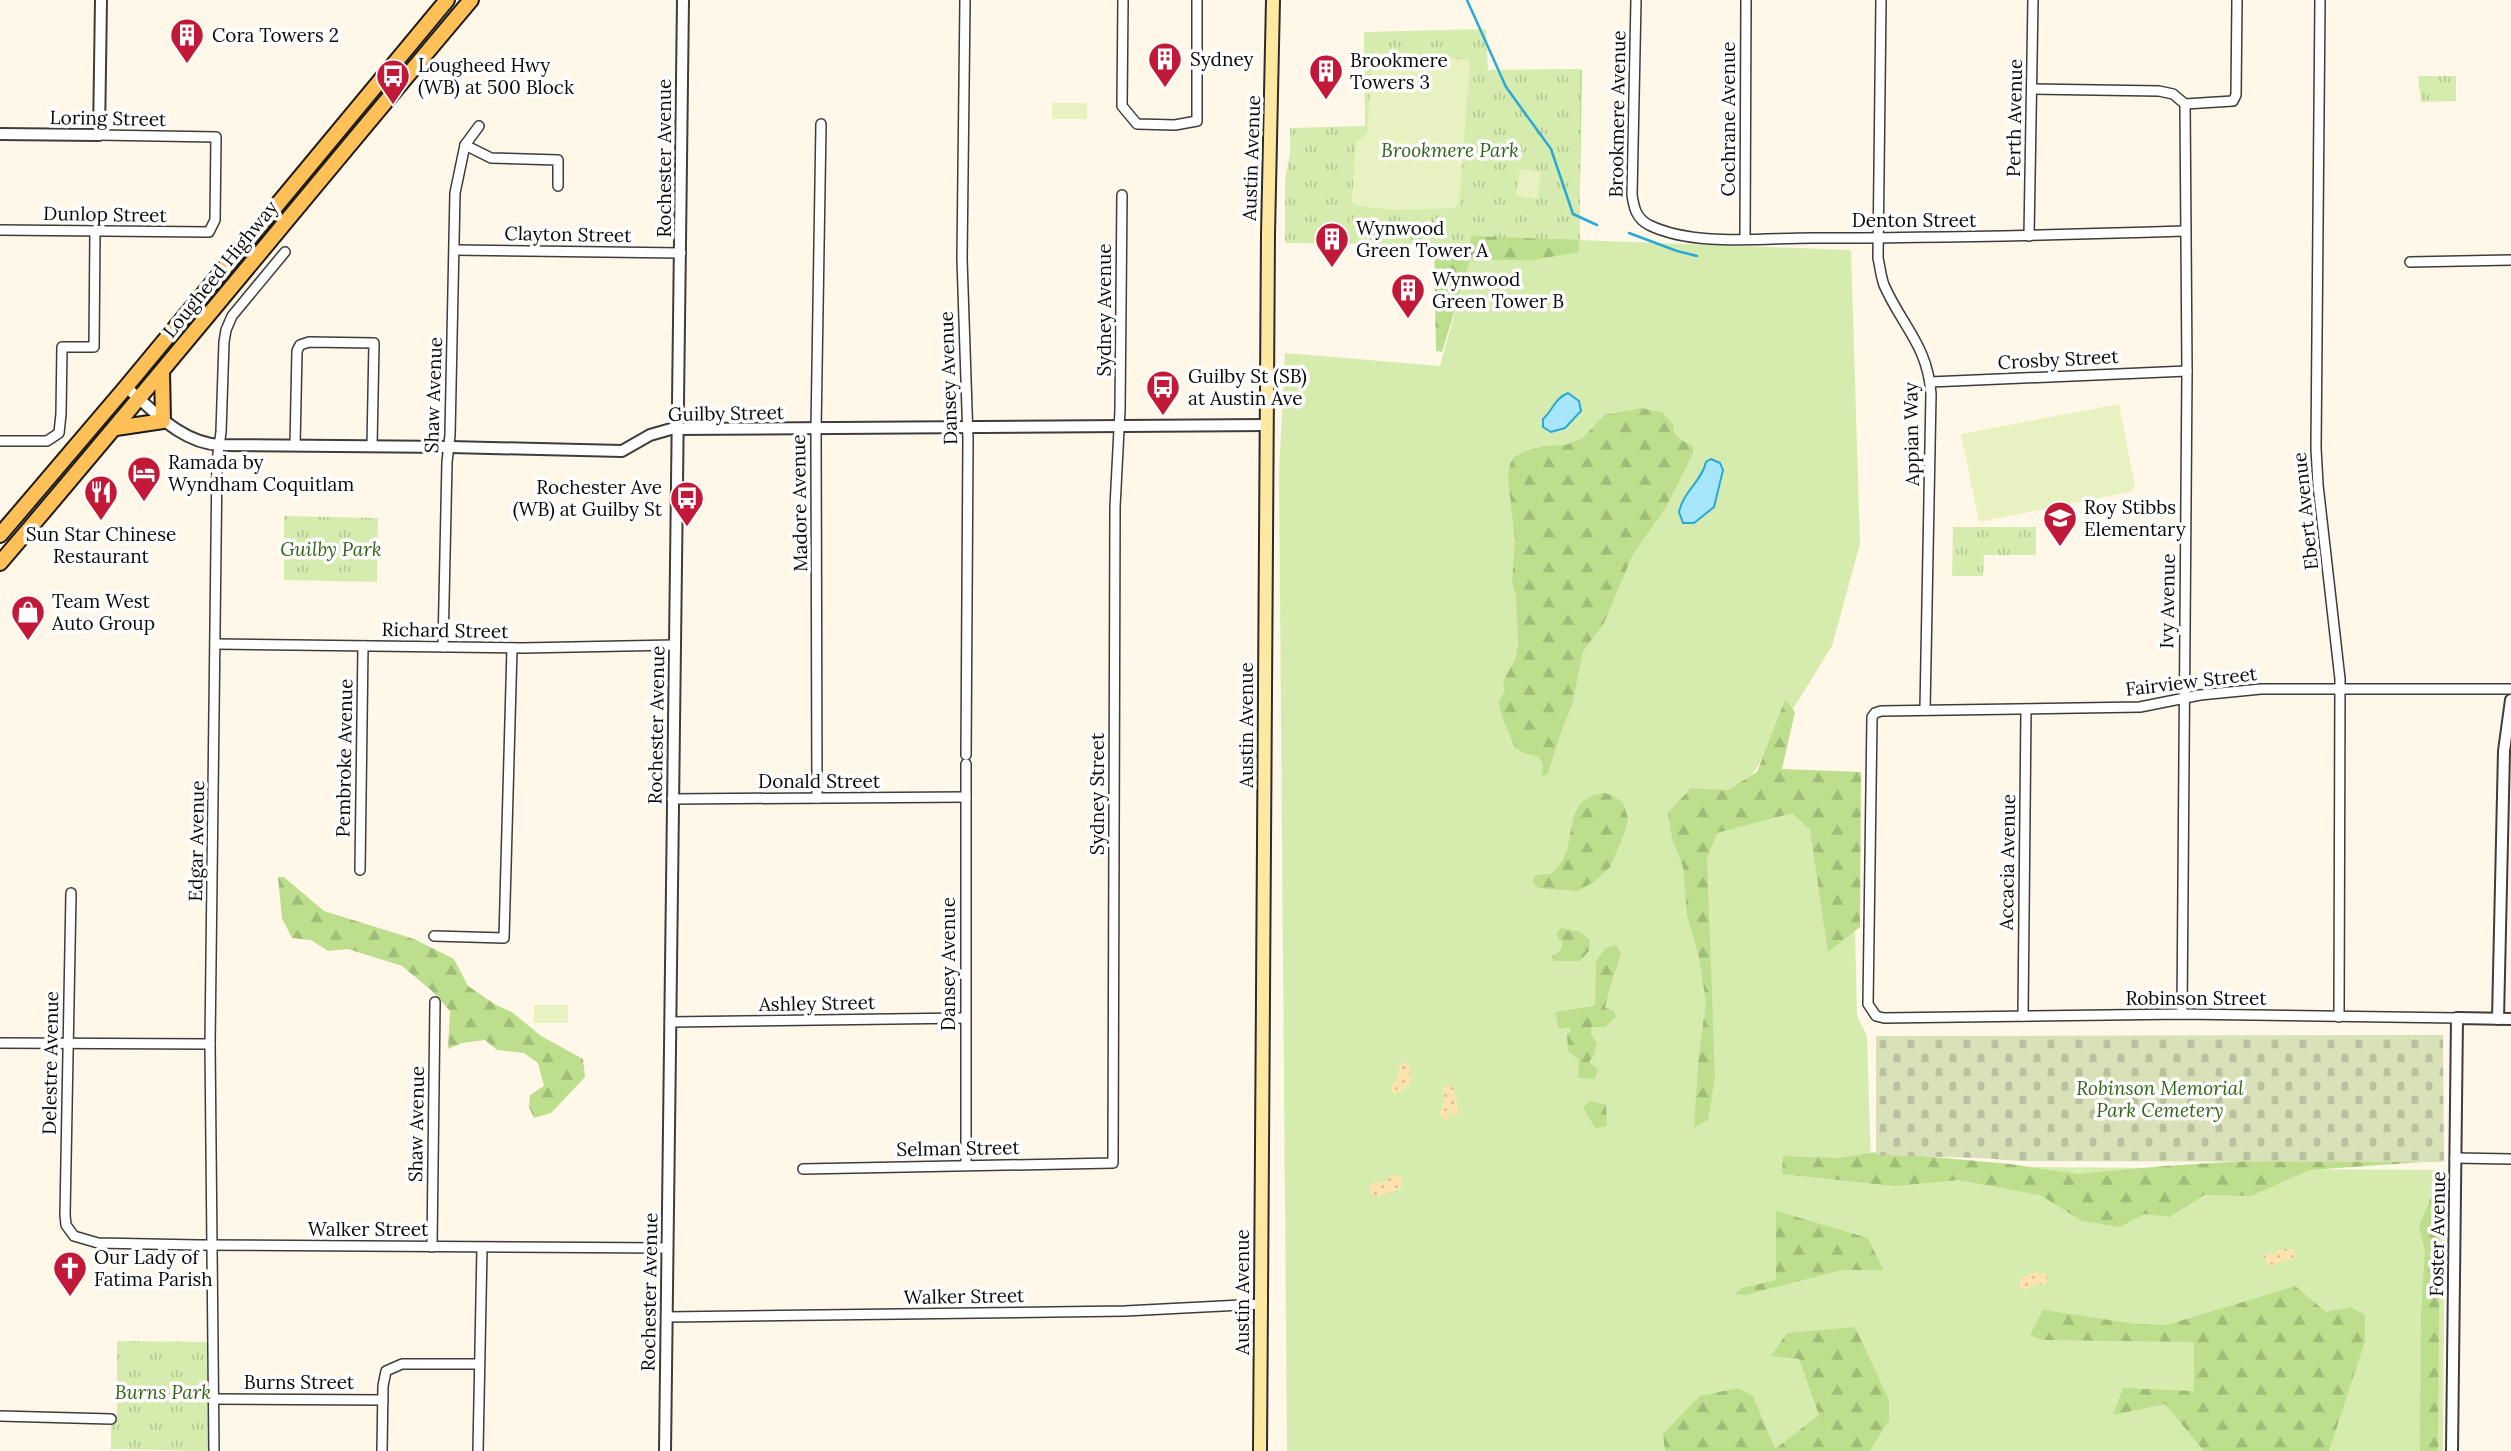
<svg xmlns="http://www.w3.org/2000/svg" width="2511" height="1451" viewBox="0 0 2511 1451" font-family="Lora,serif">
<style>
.grass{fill:#d6ecaf}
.forest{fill:url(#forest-firs)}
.sand{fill:url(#sand-dots)}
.cemetery{fill:url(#cemetery-stones)}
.park{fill:url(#park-tufts)}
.pitch{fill:#e8f2c1}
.water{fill:#a8e7fb;stroke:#29a9d7;stroke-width:2}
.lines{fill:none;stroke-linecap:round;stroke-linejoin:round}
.stream{stroke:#29a9d7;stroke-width:2.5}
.minor-casing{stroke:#3d3d3d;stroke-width:12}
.tertiary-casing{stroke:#3d3d3d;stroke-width:14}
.secondary-casing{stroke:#2c2c2c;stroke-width:16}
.primary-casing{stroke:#1b1b1b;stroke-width:18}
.minor{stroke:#fff;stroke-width:9}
.tertiary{stroke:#fff;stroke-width:10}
.secondary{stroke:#ffe9a2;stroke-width:12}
.primary{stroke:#ffc057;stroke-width:14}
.labels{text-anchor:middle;stroke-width:7;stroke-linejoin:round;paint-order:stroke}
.poi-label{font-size:19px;fill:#0a0a0a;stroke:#fff;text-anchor:start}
.street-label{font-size:19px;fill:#0a0a0a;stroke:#fff}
.park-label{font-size:19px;font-style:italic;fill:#326517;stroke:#fff}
</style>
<defs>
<pattern id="forest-firs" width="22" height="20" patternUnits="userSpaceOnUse" patternTransform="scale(1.75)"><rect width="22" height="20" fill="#bcde8d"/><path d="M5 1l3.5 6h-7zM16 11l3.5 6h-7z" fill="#a0bd78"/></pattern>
<pattern id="sand-dots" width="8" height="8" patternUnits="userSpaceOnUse" patternTransform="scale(1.75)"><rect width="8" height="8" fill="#ffe3af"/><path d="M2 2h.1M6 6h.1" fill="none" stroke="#d9c195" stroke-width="1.8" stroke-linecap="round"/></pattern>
<pattern id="cemetery-stones" width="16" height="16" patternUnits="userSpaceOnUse" patternTransform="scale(1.75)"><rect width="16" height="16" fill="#d9e1b8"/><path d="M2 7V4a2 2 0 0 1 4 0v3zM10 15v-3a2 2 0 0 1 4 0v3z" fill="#b9c09d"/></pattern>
<pattern id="park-tufts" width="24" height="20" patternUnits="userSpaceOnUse" patternTransform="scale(1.75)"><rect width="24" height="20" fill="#d6ecaf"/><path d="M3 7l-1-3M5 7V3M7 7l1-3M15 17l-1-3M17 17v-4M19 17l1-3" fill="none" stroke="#b6c995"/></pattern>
</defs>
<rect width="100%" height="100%" fill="#fff7e7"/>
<path class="grass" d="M1471,236L1851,250L1860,544L1832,646L1752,775L1852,801L1857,1016L1867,1036L1871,1166L2445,1170L2443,1451H1287L1279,472L1285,353L1440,366L1467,269Z"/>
<g class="forest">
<path d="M1582,70L1579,252L1533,260H1470L1442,352L1436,351L1434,243L1496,72Z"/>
<path d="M1641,408L1663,413L1673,424C1673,438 1682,440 1693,446V453L1666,507L1633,554L1603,625L1583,651L1572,705L1562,729L1548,773L1541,777L1543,765L1539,757L1524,753L1515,747L1502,717L1499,702L1505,690L1503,681L1515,660L1518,645L1516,596L1512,582L1515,542L1508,477L1510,464L1514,457L1526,451L1544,446L1565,445L1583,438L1604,415Z"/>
<path d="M1785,700L1795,712L1782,769L1861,772L1860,927L1828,952L1810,830L1792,813L1717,833L1707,858L1715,1077L1708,1120L1694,1127L1699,1054L1706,1002L1699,957L1687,915L1683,867L1672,838L1668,813L1691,788L1728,790L1757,772Z"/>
<path d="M1605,793L1614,796L1623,803L1628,818L1625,832L1610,867L1594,882L1577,891L1539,888L1532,882L1536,875L1551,874C1559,867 1566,857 1568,846C1574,820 1571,797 1605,793Z"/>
<path d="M278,877H284L324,911L414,939L454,959L468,986L496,1005L512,1012L541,1036L583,1059L585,1077L551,1113L534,1118L529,1107L530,1095L544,1086L538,1063L524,1053L497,1050L485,1040L462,1043L448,1049L450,1011L431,990L402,966L348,949L328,951L311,940L292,938L282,918Z"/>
<path d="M1561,928L1580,932L1590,940L1589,951L1580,961H1554L1552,957L1562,949V942L1557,937V932Z"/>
<path d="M1616,945L1621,953C1616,972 1608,989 1605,1008L1614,1011L1616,1017L1605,1027H1591V1035L1597,1043L1594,1055L1589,1062L1598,1069L1595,1079L1578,1078L1579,1060L1568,1051L1567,1034L1570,1032V1027L1559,1029L1555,1012L1595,1006L1596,962L1605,948Z"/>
<path d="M1590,1101L1606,1105L1607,1126L1595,1128L1583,1107Z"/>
<path d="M2416,1150L2424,1162L2310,1170L2251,1196L2204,1195L2170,1217L2144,1214L2120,1227L2082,1221L2040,1195L1959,1180L1894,1186L1782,1174L1783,1156L1837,1158L1878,1152L2010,1164L2077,1174L2165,1166Z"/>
<path d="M2440,1176L2438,1451H2420L2421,1314L2425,1251L2419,1226Z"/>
<path d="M1776,1211L1868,1238L1883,1270H1842L1745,1295L1734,1294L1742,1288L1776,1280Z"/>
<path d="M2295,1286L2326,1312L2351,1307L2365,1315V1341L2329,1451H2204L2165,1404L2113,1415L2123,1388L2194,1391V1342L2043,1340L2030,1335L2043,1310L2136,1324L2167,1325Z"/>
<path d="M1855,1327L1889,1400V1420L1870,1451H1665L1663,1434L1700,1396L1738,1388L1753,1396L1775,1449L1819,1415L1799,1359L1771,1356L1787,1333Z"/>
</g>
<g class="sand">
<path d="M1403,1062L1409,1066L1411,1081L1409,1086L1395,1094L1392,1092L1391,1086L1398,1079L1400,1065Z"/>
<path d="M1447,1086L1453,1087C1454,1089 1459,1111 1459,1114L1454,1115L1450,1110L1448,1118L1445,1120L1439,1114L1444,1103L1443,1088Z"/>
<path d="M1397,1175L1403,1181L1400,1189L1375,1197L1369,1191L1373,1183H1384L1390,1177Z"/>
<path d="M2280,1249H2294L2296,1258L2274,1264L2272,1267L2268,1265L2264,1258L2265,1253L2274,1255L2276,1251Z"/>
<path d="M2035,1272L2045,1274L2048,1279L2046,1284L2034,1285L2026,1290L2020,1288V1278Z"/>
</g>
<path class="cemetery" d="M2443,1035L2444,1162L2019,1161L1981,1158L1876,1155V1036Z"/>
<g class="park">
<path d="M1486,29L1488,70L1580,69V240L1471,236L1470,245L1285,243V180L1290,153V128L1365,126L1364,32Z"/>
<path d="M2418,76H2456V101L2421,102Z"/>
<path d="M284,516L378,518L377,582L284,580Z"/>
<path d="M1953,527H2036V555H1984L1983,576H1952Z"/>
<path d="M117,1341L209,1342V1451L111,1449V1419L117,1418Z"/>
</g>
<g class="pitch">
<path d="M1373,53L1470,60L1459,204L1455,208L1394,210L1356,206L1352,202L1356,143L1367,133Z"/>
<rect x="1052" y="103" width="35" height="16"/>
<path d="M1520,169L1541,172L1538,199L1516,196Z"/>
<path d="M2119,404L2135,487L2130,492L1979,522L1961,434Z"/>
<rect x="534" y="1005" width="34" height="18"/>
</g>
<g class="water">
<path d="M1568,393L1579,401L1581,411L1565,428L1551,432L1543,427V419C1553,410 1555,398 1568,393Z"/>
<path d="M1711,459L1720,463L1723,470L1714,507L1694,523H1683L1679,512C1683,492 1702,481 1706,462Z"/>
</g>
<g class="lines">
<g class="stream">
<path d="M1467,0L1506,87L1551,149L1573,214L1597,225"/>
<path d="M1629,233L1677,251L1697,256"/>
</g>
<g class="minor-casing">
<g id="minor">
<path d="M965,0L962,259L968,440L966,755"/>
<path d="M1123,0L1122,106L1137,124L1175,125L1197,121V0"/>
<path d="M1636,0L1632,195C1634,208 1636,218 1649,225C1694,247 1763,238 1812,238C1936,238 2060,235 2184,231"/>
<path d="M1881,0L1878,258C1880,267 1881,277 1884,285C1902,326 1928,346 1931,394L1925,710"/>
<path d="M2320,0L2316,448L2318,485L2340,679L2339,1017"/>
<path d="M2032,89L2159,91L2173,94L2185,104L2233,101L2236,95L2237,0"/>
<path d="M465,145L491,158L558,160V186"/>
<path d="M0,230L209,232L215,220L216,137L99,135"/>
<path d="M2029,236L2033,0"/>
<path d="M1745,238L1746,0"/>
<path d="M455,250L681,253"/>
<path d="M2410,262L2511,260"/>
<path d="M1930,382L2187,371"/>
<path d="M0,441H47L59,433L61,414L62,347H94L95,232"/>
<path d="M295,445L297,351L300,345L309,342L374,343L372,446"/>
<path d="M216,644L522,648L675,645"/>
<path d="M443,647L447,462L450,435L455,193L465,145L479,126"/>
<path d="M817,798L816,430L821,124"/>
<path d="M672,799L966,797"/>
<path d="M360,870L363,646"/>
<path d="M71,893L65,1215L66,1225L74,1236L98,1243L198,1245L667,1248"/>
<path d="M434,936L504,938L512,648"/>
<path d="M2182,1014L2187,371L2185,104"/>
<path d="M2023,1016L2026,709"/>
<path d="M2457,1018L2182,1014L1884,1018L1876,1016L1868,1004L1872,717L1875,713L1881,711L2140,707L2200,695L2261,689H2511"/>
<path d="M670,1022L965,1018"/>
<path d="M0,1043L210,1044"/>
<path d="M2455,1158L2511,1159"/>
<path d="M966,1165V764"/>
<path d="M803,1169L1113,1163L1115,507L1120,410L1122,195"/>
<path d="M432,1247L435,1002"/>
<path d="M667,1317L1125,1311L1261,1304"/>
<path d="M215,1399L383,1400"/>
<path d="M0,1416L111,1419"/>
<path d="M214,1451L210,1044L217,461L221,432L224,342L226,330L232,316L285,252"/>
<path d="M382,1451L383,1386L386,1371L402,1364H479"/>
<path d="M478,1451L482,1248"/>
</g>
</g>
<g class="tertiary-casing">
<g id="tertiary">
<path d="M0,134L99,135L101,0"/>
<path d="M126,387C154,411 181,443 220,445L450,447L622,451L650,435L671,429L1267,425"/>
<path d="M2498,1019L2504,751L2511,700"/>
<path d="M665,1451L683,0"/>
<path d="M2452,1451L2457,1018L2511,1019"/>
</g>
</g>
<g class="secondary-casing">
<path id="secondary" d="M1260,1451L1268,234L1273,0"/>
</g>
<g class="primary-casing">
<g id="primary">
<path d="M116,428L163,421L162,371"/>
<path d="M0,535L126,387L447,0"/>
<path d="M0,563C159,377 313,187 471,0"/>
</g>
</g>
<use href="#minor" class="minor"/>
<use href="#tertiary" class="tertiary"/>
<use href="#secondary" class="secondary"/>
<use href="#primary" class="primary"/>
</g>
<defs>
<g id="building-pin" transform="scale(1.75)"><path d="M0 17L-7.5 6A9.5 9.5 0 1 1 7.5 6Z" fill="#c31938" stroke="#fff"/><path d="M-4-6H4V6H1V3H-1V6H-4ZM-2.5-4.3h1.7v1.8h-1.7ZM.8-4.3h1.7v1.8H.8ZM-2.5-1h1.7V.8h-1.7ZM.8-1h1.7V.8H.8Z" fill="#fff"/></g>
<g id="bus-pin" transform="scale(1.75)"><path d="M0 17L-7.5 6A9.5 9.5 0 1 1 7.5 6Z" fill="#c31938" stroke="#fff"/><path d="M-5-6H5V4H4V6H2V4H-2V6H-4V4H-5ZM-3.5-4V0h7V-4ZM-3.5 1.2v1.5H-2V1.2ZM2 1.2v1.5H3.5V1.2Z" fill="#fff"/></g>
<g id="hotel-pin" transform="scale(1.75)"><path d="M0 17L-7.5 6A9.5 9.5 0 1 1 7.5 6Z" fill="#c31938" stroke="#fff"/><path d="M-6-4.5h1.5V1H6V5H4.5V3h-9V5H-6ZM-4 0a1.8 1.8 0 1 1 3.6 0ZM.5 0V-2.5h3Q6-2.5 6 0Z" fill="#fff"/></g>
<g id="restaurant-pin" transform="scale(1.75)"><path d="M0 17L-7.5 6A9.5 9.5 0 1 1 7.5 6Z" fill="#c31938" stroke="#fff"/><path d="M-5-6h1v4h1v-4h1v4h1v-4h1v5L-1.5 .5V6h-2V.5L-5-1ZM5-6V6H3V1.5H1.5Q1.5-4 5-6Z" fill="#fff"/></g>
<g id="school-pin" transform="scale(1.75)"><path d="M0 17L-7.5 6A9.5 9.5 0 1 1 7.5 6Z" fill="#c31938" stroke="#fff"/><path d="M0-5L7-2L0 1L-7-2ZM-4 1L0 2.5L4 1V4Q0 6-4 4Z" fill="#fff"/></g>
<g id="shop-pin" transform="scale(1.75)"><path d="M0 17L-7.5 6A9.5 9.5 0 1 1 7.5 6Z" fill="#c31938" stroke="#fff"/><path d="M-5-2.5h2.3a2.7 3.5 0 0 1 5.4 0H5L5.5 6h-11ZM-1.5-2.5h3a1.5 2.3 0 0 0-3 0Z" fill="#fff"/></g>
<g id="church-pin" transform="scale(1.75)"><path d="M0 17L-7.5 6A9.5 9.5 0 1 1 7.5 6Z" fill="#c31938" stroke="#fff"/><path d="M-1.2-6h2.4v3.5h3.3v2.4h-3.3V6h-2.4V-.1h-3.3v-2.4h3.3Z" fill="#fff"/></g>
</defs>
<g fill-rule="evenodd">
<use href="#building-pin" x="187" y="35"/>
<use href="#building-pin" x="1165" y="59"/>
<use href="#building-pin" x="1326" y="71"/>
<use href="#bus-pin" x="393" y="76"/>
<use href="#building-pin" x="1332" y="239"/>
<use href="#building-pin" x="1408" y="290"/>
<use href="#bus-pin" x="1163" y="387"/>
<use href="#hotel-pin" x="144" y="473"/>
<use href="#restaurant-pin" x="101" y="492"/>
<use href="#bus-pin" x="687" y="498"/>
<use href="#school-pin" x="2060" y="518"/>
<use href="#shop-pin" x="28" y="612"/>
<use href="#church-pin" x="70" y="1268"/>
</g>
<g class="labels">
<g class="poi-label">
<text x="212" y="42">Cora Towers 2</text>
<text x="1190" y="66">Sydney</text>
<text x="1350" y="67">Brookmere<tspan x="1350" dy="22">Towers 3</tspan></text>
<text x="418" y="72">Lougheed Hwy<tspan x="418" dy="22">(WB) at 500 Block</tspan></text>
<text x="1356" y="235">Wynwood<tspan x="1356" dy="22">Green Tower A</tspan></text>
<text x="1432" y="286">Wynwood<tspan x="1432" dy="22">Green Tower B</tspan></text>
<text x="1188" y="383">Guilby St (SB)<tspan x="1188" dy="22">at Austin Ave</tspan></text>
<text x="168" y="469">Ramada by<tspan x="168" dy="22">Wyndham Coquitlam</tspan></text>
<text x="662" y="494" text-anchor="end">Rochester Ave<tspan x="662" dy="22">(WB) at Guilby St</tspan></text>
<text x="2084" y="514">Roy Stibbs<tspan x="2084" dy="22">Elementary</tspan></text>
<text x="101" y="541" text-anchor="middle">Sun Star Chinese<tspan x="101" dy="22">Restaurant</tspan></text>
<text x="52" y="608">Team West<tspan x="52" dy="22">Auto Group</tspan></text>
<text x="94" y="1264">Our Lady of<tspan x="94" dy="22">Fatima Parish</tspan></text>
</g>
<g class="street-label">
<text transform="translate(1617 114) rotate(-89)" y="7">Brookmere Avenue</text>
<text transform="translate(108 118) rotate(1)" y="7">Loring Street</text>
<text transform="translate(2014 118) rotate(-89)" y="7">Perth Avenue</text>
<text transform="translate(1728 119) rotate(-90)" y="7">Cochrane Avenue</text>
<text transform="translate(664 158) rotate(-90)" y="7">Rochester Avenue</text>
<text transform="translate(1251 158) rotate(-88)" y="7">Austin Avenue</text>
<text transform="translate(105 214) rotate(1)" y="7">Dunlop Street</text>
<text x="1914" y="227">Denton Street</text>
<text transform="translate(568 234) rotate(1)" y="7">Clayton Street</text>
<text transform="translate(220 269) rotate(-51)" y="7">Lougheed Highway</text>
<text transform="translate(1104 310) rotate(-90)" y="7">Sydney Avenue</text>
<text transform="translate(2058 359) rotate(-3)" y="7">Crosby Street</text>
<text transform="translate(948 378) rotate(-92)" y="7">Dansey Avenue</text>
<text transform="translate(433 395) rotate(-88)" y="7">Shaw Avenue</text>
<text transform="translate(726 413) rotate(-1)" y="7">Guilby Street</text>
<text transform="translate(1911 434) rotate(-91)" y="7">Appian Way</text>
<text transform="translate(799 503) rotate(-91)" y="7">Madore Avenue</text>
<text transform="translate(2305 511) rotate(-96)" y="7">Ebert Avenue</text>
<text transform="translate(2167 601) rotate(-89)" y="7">Ivy Avenue</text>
<text transform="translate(445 630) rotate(1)" y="7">Richard Street</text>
<text transform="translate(2191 681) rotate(-7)" y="7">Fairview Street</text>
<text transform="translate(656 725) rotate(-89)" y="7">Rochester Avenue</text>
<text transform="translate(1246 725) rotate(-90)" y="7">Austin Avenue</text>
<text transform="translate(344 758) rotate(-89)" y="7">Pembroke Avenue</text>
<text x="819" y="788">Donald Street</text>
<text transform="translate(1097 794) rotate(-90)" y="7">Sydney Street</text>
<text transform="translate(196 841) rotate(-89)" y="7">Edgar Avenue</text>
<text transform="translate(2007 862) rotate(-89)" y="7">Accacia Avenue</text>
<text transform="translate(948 964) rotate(-90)" y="7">Dansey Avenue</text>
<text x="2196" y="1005">Robinson Street</text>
<text transform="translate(817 1003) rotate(-1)" y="7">Ashley Street</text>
<text transform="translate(50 1063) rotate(-89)" y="7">Delestre Avenue</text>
<text transform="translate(416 1124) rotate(-89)" y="7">Shaw Avenue</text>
<text transform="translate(958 1148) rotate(-1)" y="7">Selman Street</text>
<text x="368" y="1236">Walker Street</text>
<text transform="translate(2437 1234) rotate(-89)" y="7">Foster Avenue</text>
<text transform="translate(649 1292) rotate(-89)" y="7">Rochester Avenue</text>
<text transform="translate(1242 1292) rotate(-90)" y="7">Austin Avenue</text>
<text transform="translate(964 1296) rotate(-1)" y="7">Walker Street</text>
<text x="299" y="1389">Burns Street</text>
</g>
<g class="park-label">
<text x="1450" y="157">Brookmere Park</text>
<text x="331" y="556">Guilby Park</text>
<text x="2160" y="1095">Robinson Memorial<tspan x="2160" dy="22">Park Cemetery</tspan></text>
<text x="163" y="1399">Burns Park</text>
</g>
</g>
</svg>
